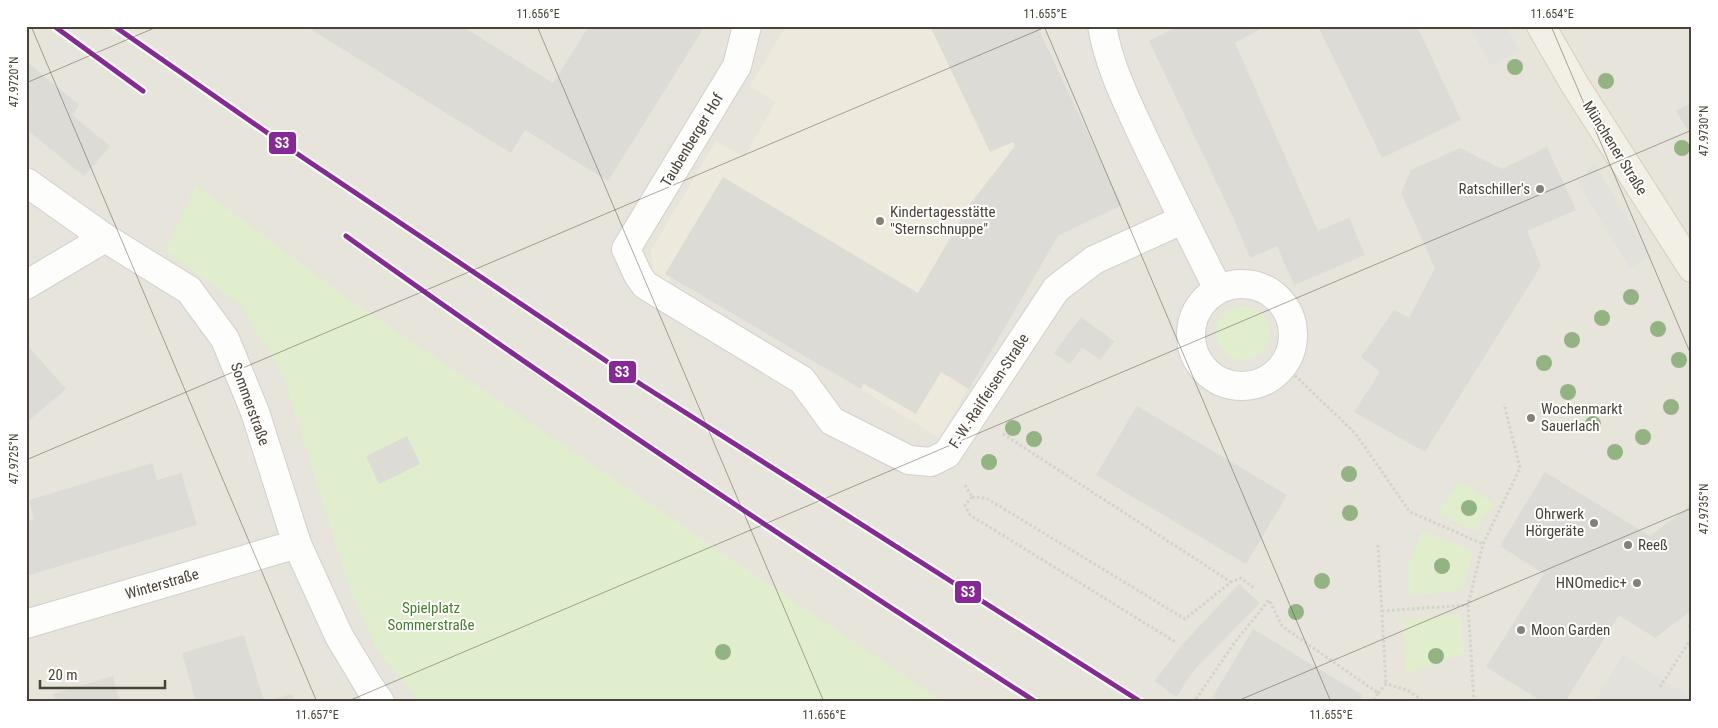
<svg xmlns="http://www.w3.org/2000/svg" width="1718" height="728" viewBox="0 0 1718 728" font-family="'Roboto Condensed',sans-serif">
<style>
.residential{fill:#e7e4db}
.education{fill:#eee9dd}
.green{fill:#e0eece}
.parking{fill:#e2e1dc}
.building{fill:#dddbd6}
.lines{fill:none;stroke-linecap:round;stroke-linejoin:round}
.minor-casing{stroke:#d1d0cb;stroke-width:30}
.major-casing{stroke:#d5cfbb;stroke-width:30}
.path{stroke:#d3d2cc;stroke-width:3;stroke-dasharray:2.5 2.5;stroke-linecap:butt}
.minor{stroke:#fdfdfc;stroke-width:28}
.major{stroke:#f2efe6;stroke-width:28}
.rail-1-casing{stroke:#fff;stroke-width:9}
.rail-1{stroke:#862996;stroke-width:5}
.tree{fill:#94b382}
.ticks{fill:none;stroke:#4a4438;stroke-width:1;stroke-opacity:0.45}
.poi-dot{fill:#858178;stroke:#fff;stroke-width:2}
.labels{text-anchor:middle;stroke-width:4;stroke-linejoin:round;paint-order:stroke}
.street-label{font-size:15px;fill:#4a4438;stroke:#fff}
.poi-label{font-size:15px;fill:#4a4438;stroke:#fff;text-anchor:start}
.park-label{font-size:15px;fill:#467f29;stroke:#fff}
.line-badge{stroke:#fff;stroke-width:2}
.badge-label{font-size:14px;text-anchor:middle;font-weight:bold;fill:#fff}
.neatline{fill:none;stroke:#4a4438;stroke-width:2}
.ticks-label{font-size:12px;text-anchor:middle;fill:#4a4438}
</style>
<rect width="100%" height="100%" fill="#f3f2ee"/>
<rect class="residential" x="26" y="26" width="1666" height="676"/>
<path class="education" d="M786,26H1037L1122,205L1058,236L939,438L861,389L672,277L668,283L653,271L651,250L716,141L744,157L776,102L750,86Z"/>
<g class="green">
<path d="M196,185L347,298L943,702H419L376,648L349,587L284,378L240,304L165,250Z"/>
<circle cx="1243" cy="333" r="27"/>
<path d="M1460,481L1494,504L1476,531L1438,513Z"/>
<path d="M1422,531L1473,551L1463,590L1409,596V561Z"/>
<path d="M1461,614L1464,653L1406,675L1402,621Z"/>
</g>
<g class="parking">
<path d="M1470,26H1506L1519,51L1491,66Z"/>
<path d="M1594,164L1650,256L1630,268L1578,183Z"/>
<path d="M1623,655L1692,698V702H1594Z"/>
</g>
<g class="building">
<path d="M311,26H462L553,83L589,26H705L608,181L525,130L511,153L310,29Z"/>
<path d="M930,26H1037L1122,205L1058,236L969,389L941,372L916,414L864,384L861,389L665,274L723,177L918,293L970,204L1015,146L1013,142L990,152Z"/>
<path d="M1179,26H1258L1259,30L1235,43L1318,231L1349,218L1365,255L1294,285L1277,246L1250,258L1234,219L1149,41Z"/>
<path d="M1318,26H1417L1461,120L1382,158Z"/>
<path d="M26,61L79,105L72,115L110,146L84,176L26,129Z"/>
<path d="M1692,102V137L1676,111Z"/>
<path d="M1547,147L1576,210L1527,231L1541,266L1425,452L1354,412L1380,372L1361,357L1394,310L1409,318L1435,268L1401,193L1411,170L1460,148L1502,169Z"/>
<path d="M1081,317L1114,341L1100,360L1082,347L1070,364L1054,353Z"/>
<path d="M27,345L66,389L26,423V346Z"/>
<path d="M1137,406L1287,495L1246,564L1096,475Z"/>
<path d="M407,436L420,464L379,484L366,456Z"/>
<path d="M152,463L157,480L181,473L197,525L26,576V521L34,519L29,500Z"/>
<path d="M1545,472L1650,536L1692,504V610L1655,638L1619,615L1565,702H1543L1486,667L1544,574L1500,546Z"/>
<path d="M1239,584L1260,603L1196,668L1176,697L1155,681L1181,646Z"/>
<path d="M1253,629L1362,695L1358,702H1218L1212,698Z"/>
<path d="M244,635L264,702H196L182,653Z"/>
<path d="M113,676L120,702H56L53,694Z"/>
<path d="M292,694L294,702H266V701Z"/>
</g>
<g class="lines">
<g class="minor-casing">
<g id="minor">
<path d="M747,26L737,66L626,249L638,275L645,285L802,380L832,421L909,460L931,462L947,454L1056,289L1094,260L1182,220"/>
<path d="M1102,26C1109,67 1128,104 1145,141C1169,190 1193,240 1218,289"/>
<path d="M26,182L105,238L189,290L225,339L255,412L297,544L339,636L369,686L380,702"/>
<circle cx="1242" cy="335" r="51"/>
<path d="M26,285L105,238"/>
<path d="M26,624L297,544"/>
</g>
</g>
<g class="major-casing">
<path id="major" d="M1541,26L1575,85L1692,268"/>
</g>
<g class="path">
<path d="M1284,365L1355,433L1410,512L1483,544"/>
<path d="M1003,434L1231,582"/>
<path d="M965,485L972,497"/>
<path d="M972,497L986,498L1185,619L1231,582L1241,578L1255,589"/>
<path d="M972,497L965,505L970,515L1177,643"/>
<path d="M1378,545L1386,684"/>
<path d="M1382,611L1468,605"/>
<path d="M1692,622L1689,624L1692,633"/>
<path d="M1660,687L1692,637"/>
<path d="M1378,693L1386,684L1407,690L1425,702"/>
<path d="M1200,702L1196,699L1235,642L1269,600L1282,626L1378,693L1373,702"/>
<path d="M1474,702L1468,605L1483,544L1520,468L1504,404"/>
</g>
<use href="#minor" class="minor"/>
<use href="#major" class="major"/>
<g class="rail-1-casing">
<g id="rail-1">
<path d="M54,26L143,91"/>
<path d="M114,26L302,157L642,385L1141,702"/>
<path d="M346,236C572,398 802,551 1036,702"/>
</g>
</g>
<use href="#rail-1" class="rail-1"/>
</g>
<g class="tree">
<circle cx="1515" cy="67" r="8"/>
<circle cx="1606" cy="81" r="8"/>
<circle cx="1682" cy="148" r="8"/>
<circle cx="1631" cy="297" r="8"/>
<circle cx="1602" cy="318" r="8"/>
<circle cx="1658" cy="329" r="8"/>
<circle cx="1572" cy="340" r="8"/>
<circle cx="1679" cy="360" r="8"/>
<circle cx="1544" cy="363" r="8"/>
<circle cx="1568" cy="392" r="8"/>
<circle cx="1671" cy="407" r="8"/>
<circle cx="1593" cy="424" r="8"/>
<circle cx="1013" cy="428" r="8"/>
<circle cx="1643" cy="437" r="8"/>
<circle cx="1034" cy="439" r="8"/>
<circle cx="1615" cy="452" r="8"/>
<circle cx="989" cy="462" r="8"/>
<circle cx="1349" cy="474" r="8"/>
<circle cx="1469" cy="508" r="8"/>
<circle cx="1350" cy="513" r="8"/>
<circle cx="1442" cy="566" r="8"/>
<circle cx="1322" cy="581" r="8"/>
<circle cx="1296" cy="612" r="8"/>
<circle cx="723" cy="652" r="8"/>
<circle cx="1436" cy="656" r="8"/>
</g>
<path class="ticks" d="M31,26L317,702M537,26L824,702M1044,26L1331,702M1551,26L1692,357M26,83L159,26M26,460L1048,26M346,702L1692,130M1235,702L1692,508"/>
<g class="poi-dot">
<circle cx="1540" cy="189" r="5"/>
<circle cx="880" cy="221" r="5"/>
<circle cx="1531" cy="418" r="5"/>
<circle cx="1594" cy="523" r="5"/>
<circle cx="1628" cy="545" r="5"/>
<circle cx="1637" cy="583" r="5"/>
<circle cx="1521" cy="630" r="5"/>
</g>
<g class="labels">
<g class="street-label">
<text transform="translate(692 140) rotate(-59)" y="5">Taubenberger Hof</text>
<text transform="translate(1615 148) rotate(58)" y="5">Münchener Straße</text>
<text transform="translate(989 391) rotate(-57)" y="5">F.-W.-Raiffeisen-Straße</text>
<text transform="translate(250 404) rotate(70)" y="5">Sommerstraße</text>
<text transform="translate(162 584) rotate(-16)" y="5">Winterstraße</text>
</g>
<g class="poi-label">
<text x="1530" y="194" text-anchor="end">Ratschiller's</text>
<text x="890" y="217">Kindertagesstätte<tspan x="890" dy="17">"Sternschnuppe"</tspan></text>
<text x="1541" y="414">Wochenmarkt<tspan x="1541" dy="17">Sauerlach</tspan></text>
<text x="1584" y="519" text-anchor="end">Ohrwerk<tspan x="1584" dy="17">Hörgeräte</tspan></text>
<text x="1638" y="550">Reeß</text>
<text x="1627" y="588" text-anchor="end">HNOmedic+</text>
<text x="1531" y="635">Moon Garden</text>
</g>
<g class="park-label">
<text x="431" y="613">Spielplatz<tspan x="431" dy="17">Sommerstraße</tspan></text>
</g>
</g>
<g class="line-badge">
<rect x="268" y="131" width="29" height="24" rx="5" fill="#862996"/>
<rect x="608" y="360" width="29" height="24" rx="5" fill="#862996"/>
<rect x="954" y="580" width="28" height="24" rx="5" fill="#862996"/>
</g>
<g class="badge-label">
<text x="282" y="148">S3</text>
<text x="622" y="377">S3</text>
<text x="968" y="597">S3</text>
</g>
<rect width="1718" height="728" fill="none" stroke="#ffffff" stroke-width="55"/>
<path d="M40 680v8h125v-8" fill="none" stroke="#4a4438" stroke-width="2.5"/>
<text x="48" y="680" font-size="15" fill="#4a4438" stroke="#ffffff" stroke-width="4" paint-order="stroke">20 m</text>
<rect x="28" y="28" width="1662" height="672" class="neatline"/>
<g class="ticks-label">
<text x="538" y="18">11.656°E</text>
<text x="1045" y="18">11.655°E</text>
<text x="1552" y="18">11.654°E</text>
<text transform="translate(14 82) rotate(-90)" y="4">47.9720°N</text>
<text transform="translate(1704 131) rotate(-90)" y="4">47.9730°N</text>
<text transform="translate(14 459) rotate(-90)" y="4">47.9725°N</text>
<text transform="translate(1704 509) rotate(-90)" y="4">47.9735°N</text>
<text x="317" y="719">11.657°E</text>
<text x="824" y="719">11.656°E</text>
<text x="1331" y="719">11.655°E</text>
</g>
</svg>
